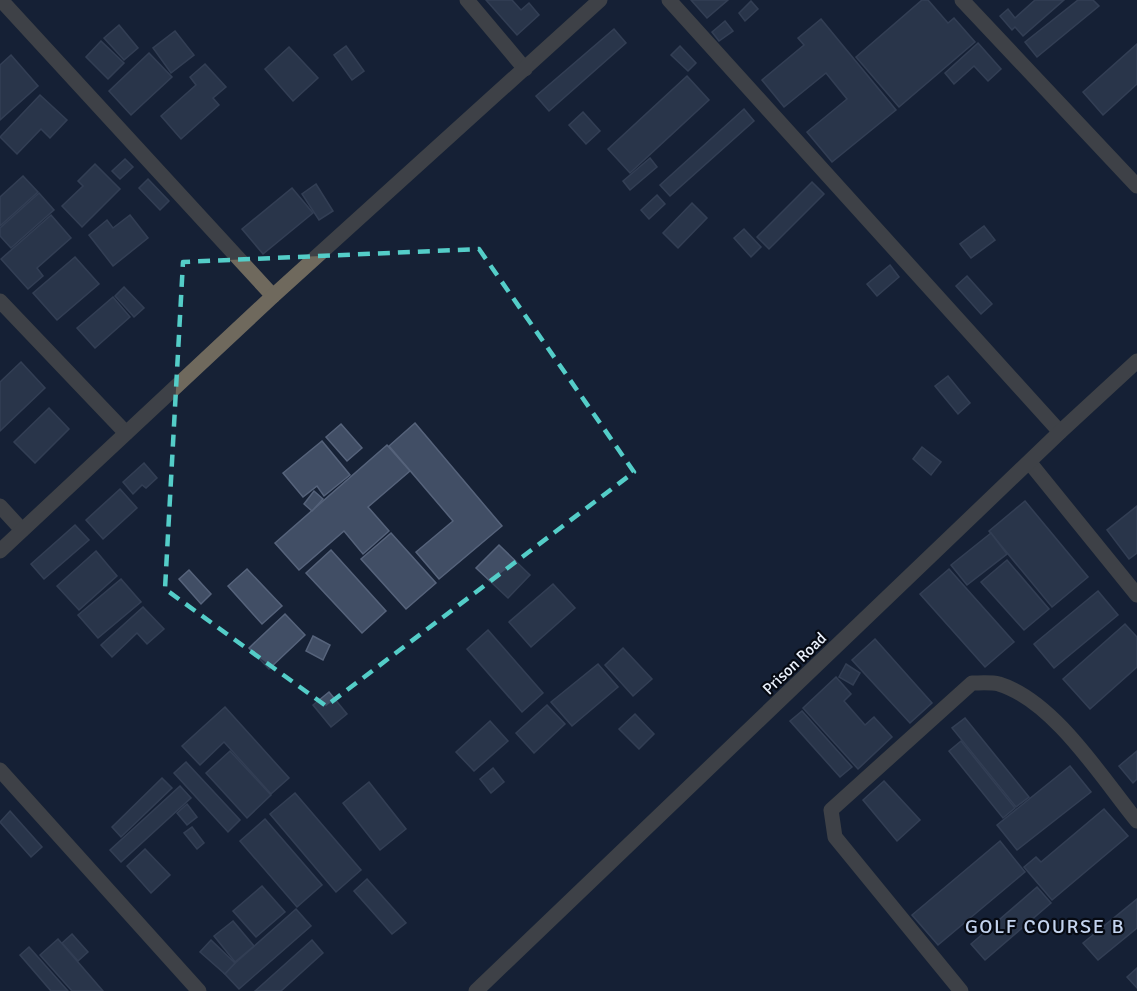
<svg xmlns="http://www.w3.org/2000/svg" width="1137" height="991" viewBox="0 0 1137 991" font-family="Signika,sans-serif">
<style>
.building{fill:#414e65;stroke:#56637b;stroke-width:1.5}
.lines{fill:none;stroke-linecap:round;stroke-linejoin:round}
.minor{stroke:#6f695d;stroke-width:15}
.marked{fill:none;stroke:#54cdc8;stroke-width:4.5;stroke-dasharray:12 8;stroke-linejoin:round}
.labels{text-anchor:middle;stroke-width:4.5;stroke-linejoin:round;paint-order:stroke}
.street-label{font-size:16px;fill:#ebf1fc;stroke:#060a13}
.quarter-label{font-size:20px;letter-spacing:1.5px;fill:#c3d3ee;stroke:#060a13}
</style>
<rect width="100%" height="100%" fill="#162135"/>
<g class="building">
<path d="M486,0H512L521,10L529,3L539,15L517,35Z"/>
<path d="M691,0H728L707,18Z"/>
<path d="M922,0H928L948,23L954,18L975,42L899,107L856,57Z"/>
<path d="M1035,0H1064L1023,36L1015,27L1012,30L1000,16L1008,9L1015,18Z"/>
<path d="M1078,0H1093L1099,6L1037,57L1025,42Z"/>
<path d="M751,1L758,9L745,21L739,13Z"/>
<path d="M821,19L896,110L832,162L807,132L847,99L826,73L784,107L762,80L804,45L798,38Z"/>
<path d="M725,21L733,31L719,41L712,32Z"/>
<path d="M119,25L138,48L124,60L104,38Z"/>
<path d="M614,29L626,43L549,111L536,96Z"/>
<path d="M175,31L194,55L171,73L153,48Z"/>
<path d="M101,41L124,63L108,79L86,57Z"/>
<path d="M978,43L1001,69L988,81L974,66L954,84L945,73Z"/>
<path d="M1137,44V84L1103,115L1083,92Z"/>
<path d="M346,46L364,71L352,80L334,55Z"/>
<path d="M680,46L696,63L688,71L671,55Z"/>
<path d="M289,47L318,78L293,101L265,69Z"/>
<path d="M149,53L172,77L131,115L109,91Z"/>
<path d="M11,55L38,86L0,120V65Z"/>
<path d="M205,64L226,87L213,98L219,105L181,139L161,116L196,85L190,77Z"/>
<path d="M687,76L709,100L630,173L608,149Z"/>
<path d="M40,95L67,120L50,138L41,129L17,154L0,137Z"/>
<path d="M744,109L754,121L670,196L660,185Z"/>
<path d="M583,112L600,131L586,144L569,125Z"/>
<path d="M650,158L657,167L630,190L623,181Z"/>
<path d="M125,159L133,167L120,179L112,171Z"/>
<path d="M95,164L120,189L82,227L62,206L83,186L78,181Z"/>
<path d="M23,176L38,192L0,226V197Z"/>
<path d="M148,179L169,201L160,210L139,188Z"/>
<path d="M812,182L824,194L769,249L757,237Z"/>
<path d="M316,184L333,211L319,220L302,194Z"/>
<path d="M292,188L313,213L263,254L242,229Z"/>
<path d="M39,193L54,210L11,248L0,236V228Z"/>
<path d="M657,195L665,204L649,219L641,210Z"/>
<path d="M692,203L707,218L678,248L663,233Z"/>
<path d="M51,215L71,238L37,268L43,276L28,289L1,259Z"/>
<path d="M130,215L148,238L113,266L89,235L107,220L113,228Z"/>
<path d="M984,226L995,240L971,258L960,244Z"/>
<path d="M744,229L761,247L751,257L734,238Z"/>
<path d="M75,257L99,284L57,320L33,293Z"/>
<path d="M890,265L899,277L877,296L867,284Z"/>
<path d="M967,276L992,304L981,314L956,286Z"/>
<path d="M124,287L144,308L134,317L115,296Z"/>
<path d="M113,297L130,317L95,348L77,328Z"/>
<path d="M21,362L45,388L0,431V382Z"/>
<path d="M948,376L970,403L958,414L935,386Z"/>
<path d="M49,408L69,429L35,463L14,442Z"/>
<path d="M415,423L502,526L439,579L416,552L453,521L389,446Z"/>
<path d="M341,424L362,448L347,461L326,437Z"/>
<path d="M322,441L350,475L324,496L317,486L303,497L283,473Z"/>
<path d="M387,445L410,471L368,507L389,531L363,554L344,531L299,570L275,543Z"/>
<path d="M922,447L941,462L931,475L913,459Z"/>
<path d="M144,463L157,478L146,488L142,485L133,494L123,482Z"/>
<path d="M120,489L137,508L103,539L86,520Z"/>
<path d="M314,491L323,499L312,511L304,504Z"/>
<path d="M1025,501L1088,577L1052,607L989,531Z"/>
<path d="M1137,506V553L1129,559L1107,530Z"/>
<path d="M75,525L89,540L44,579L31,564Z"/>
<path d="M391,533L436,583L406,609L361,559Z"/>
<path d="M991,533L1007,554L967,585L951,565Z"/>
<path d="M499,545L530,575L508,598L476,568Z"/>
<path d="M331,550L386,611L362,633L306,573Z"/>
<path d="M96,551L117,576L79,610L57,586Z"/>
<path d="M1007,560L1049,609L1024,630L981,582Z"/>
<path d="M247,569L282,606L262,624L228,586Z"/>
<path d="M949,569L1014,642L985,667L920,594Z"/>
<path d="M189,570L211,594L201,604L179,579Z"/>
<path d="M121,579L141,602L98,638L78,615Z"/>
<path d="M553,584L575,608L531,647L509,622Z"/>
<path d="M1098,591L1118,615L1054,668L1034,644Z"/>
<path d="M143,607L164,629L147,644L137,633L112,657L101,645Z"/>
<path d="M285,614L305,635L269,669L249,648Z"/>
<path d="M1125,624L1137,637V667L1090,709L1063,679Z"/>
<path d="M488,630L543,693L522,712L467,649Z"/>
<path d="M313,636L330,645L323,660L306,651Z"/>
<path d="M875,639L932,703L910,723L852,660Z"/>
<path d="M623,648L652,679L633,696L605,665Z"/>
<path d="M598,664L618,687L572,726L551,702Z"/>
<path d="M846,664L860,673L853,685L839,677Z"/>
<path d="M836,677L851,694L844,701L865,725L874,717L892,737L858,769L803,708Z"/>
<path d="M329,692L347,714L331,727L313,705Z"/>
<path d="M547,705L565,724L534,753L516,733Z"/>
<path d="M225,707L289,778L271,794L224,742L200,765L182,746Z"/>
<path d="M802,711L852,767L840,777L790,721Z"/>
<path d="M635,714L654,734L639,749L619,729Z"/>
<path d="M965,718L1029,797L1016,807L952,728Z"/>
<path d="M490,721L508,741L474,771L456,752Z"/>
<path d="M961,741L1015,808L1003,818L949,751Z"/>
<path d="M230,751L271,795L247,818L206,773Z"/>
<path d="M1137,751V779L1133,783L1119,766Z"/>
<path d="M186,762L240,820L228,832L174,773Z"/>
<path d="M1070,766L1091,792L1017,850L997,825Z"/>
<path d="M493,768L504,782L491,793L480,779Z"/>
<path d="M162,778L172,788L121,837L112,827Z"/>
<path d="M884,781L920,820L897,841L863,800Z"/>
<path d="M369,782L406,829L380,850L343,803Z"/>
<path d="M180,786L191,798L121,862L110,850Z"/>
<path d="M295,793L361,870L336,892L270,814Z"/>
<path d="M187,804L197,817L187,825L177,813Z"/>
<path d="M1104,809L1128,836L1052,900L1024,867L1036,857L1041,862Z"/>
<path d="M10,811L42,847L31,857L0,822Z"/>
<path d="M265,819L322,885L297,907L240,841Z"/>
<path d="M192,827L204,843L197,849L184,833Z"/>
<path d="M1000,841L1025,872L938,945L912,915Z"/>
<path d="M145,849L170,875L151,893L127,866Z"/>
<path d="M367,879L406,923L392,934L354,891Z"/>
<path d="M262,886L285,912L256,937L233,911Z"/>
<path d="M1037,887L1051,903L985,960L971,944Z"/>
<path d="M1137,899V928L1098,960L1083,943Z"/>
<path d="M296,909L311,926L239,989L224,973Z"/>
<path d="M233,921L254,946L235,962L214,936Z"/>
<path d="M72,934L88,952L78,961L62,943Z"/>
<path d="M58,939L103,991H72L40,955Z"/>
<path d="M211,940L235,963L225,974L200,952Z"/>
<path d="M312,940L323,953L281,991H255Z"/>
<path d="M29,947L68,991H51L20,955Z"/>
<path d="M1137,968V988L1127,977Z"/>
</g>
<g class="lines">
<g class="minor">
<path d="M1,0L273,296"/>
<path d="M467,0L525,69"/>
<path d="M669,0L1060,432"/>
<path d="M962,0L1137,186"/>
<path d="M0,301L126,433"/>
<path d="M1030,463L1137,595"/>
<path d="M0,506L22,530"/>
<path d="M0,551L273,296L600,0"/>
<path d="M0,770L199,991"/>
<path d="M476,991L1060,432L1137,361"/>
<path d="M961,991L835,837L831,810L972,683C980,683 991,682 999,684C1054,701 1102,778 1137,821"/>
</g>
</g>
<path d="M0 0H1137V991H0ZM479,249L634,472L326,706L165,589L183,262Z" fill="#162135" fill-opacity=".55" fill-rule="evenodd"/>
<path class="marked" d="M479,249L634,472L326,706L165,589L183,262Z"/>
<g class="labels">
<g class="street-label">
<text transform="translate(794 663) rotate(-44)" y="6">Prison Road</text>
</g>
<g class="quarter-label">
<text x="1045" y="933">GOLF COURSE B</text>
</g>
</g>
</svg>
